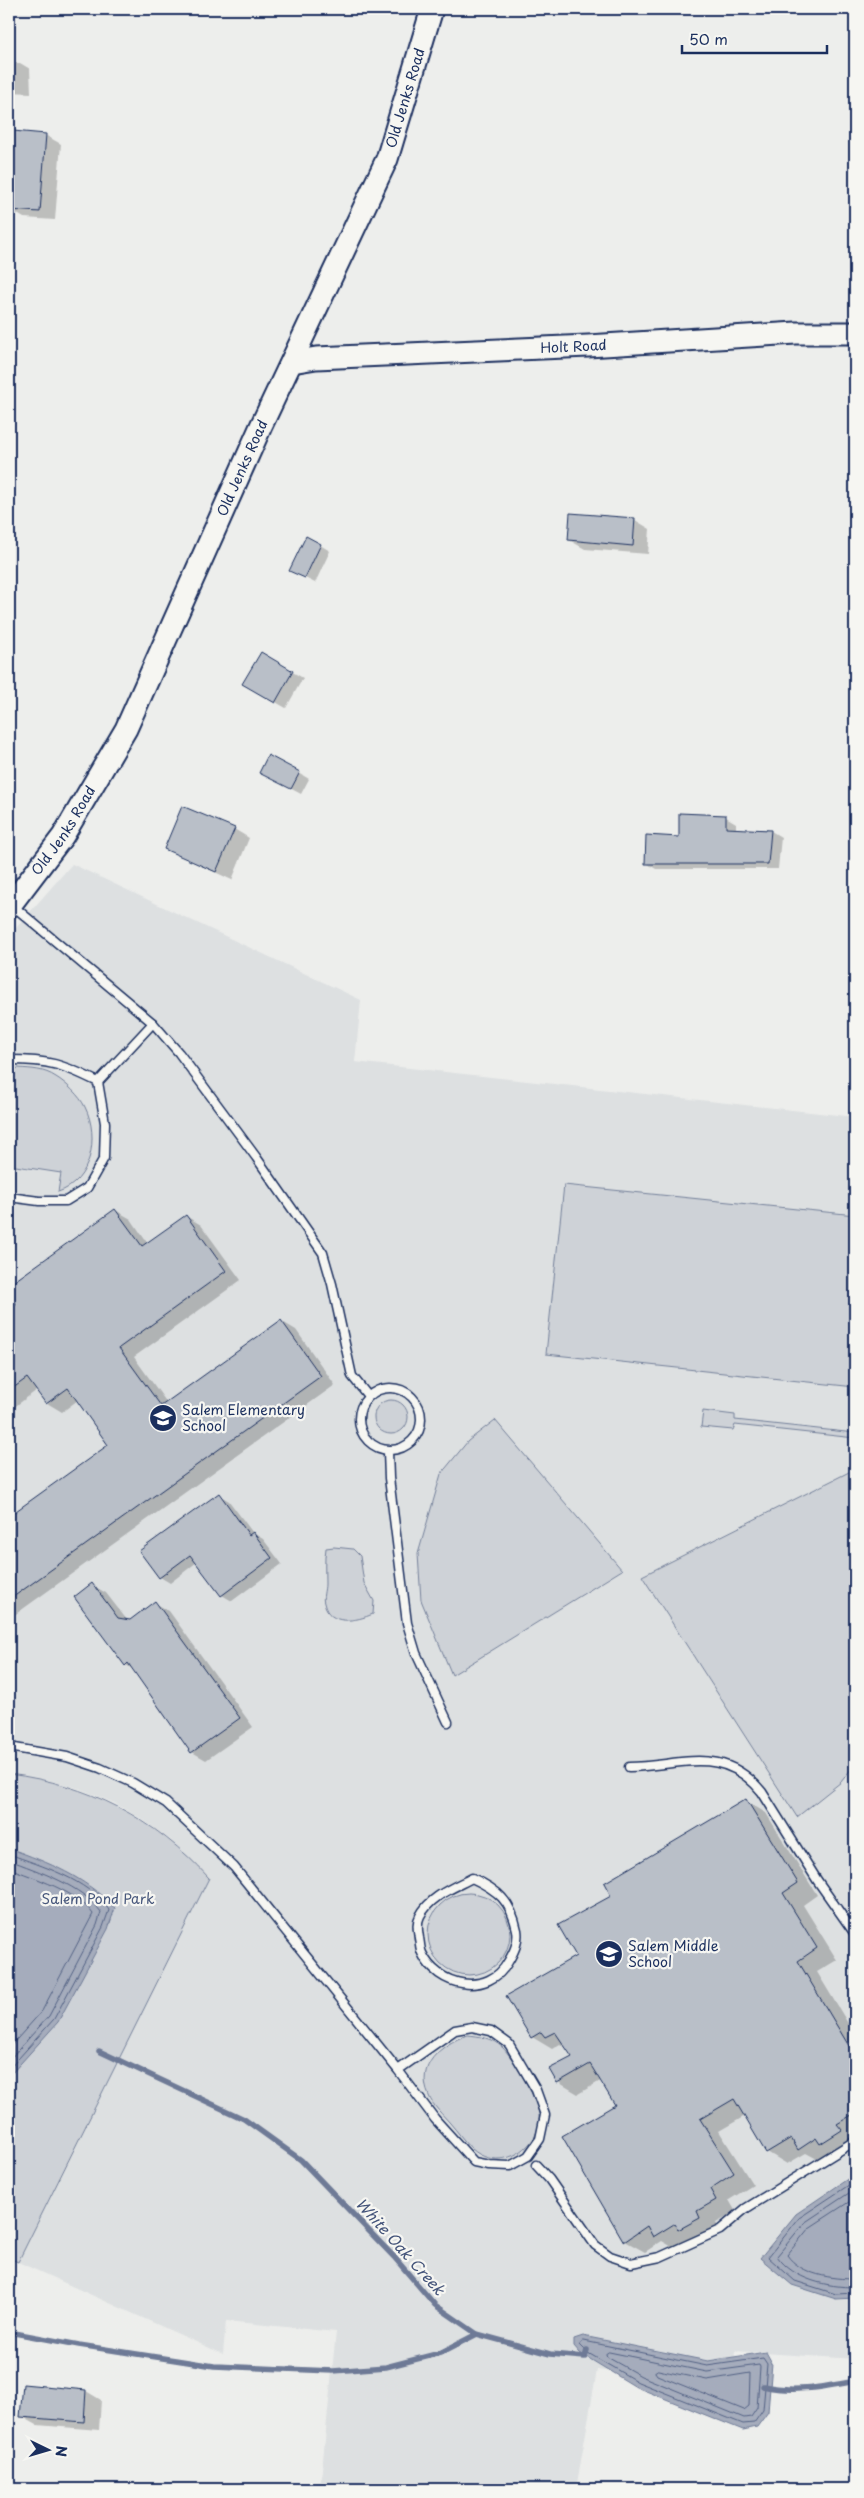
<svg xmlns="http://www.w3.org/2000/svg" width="864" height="2498" viewBox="0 0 864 2498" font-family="'Playpen Sans',sans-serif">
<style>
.built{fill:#dde0e1}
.green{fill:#ced2d7;stroke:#74809a}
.water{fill:#a5acbc;stroke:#6e7a96}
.shadow{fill:#0003}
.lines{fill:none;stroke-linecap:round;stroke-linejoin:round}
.shore{stroke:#526184;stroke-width:1}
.stream{stroke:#6e7a96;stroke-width:5.5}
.building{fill:#b9bfc8;stroke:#1b2f5e}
.lane-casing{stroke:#1b2f5e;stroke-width:11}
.secondary-casing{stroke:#1b2f5e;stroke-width:25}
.lane{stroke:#f6f6f2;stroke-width:8}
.secondary{stroke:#f6f6f2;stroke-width:21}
.labels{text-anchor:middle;stroke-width:4.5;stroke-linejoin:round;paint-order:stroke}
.street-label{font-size:14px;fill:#1b2f5e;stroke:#f6f6f2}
.poi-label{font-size:14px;fill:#1b2f5e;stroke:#f6f6f2;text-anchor:start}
.park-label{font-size:14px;fill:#48587c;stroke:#f6f6f2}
.water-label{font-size:15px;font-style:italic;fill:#44547a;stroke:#f6f6f2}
</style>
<rect width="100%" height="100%" fill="#edeeec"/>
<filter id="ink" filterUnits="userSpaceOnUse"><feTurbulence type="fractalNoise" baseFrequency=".02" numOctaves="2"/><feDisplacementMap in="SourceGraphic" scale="10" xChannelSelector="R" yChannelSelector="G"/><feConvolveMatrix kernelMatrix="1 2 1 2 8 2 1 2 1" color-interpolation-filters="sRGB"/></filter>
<g filter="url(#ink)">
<path class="built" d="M72,864L361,1000L355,1062L855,1117V2359L735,2351L731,2389L597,2370L576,2489H320L336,2332L226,2321L223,2354L18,2262L209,1878L169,1839L143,1820L114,1803L80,1789L37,1778L9,1774V936Z"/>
<g class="green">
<path d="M18,1068C32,1069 44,1069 56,1077C66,1083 80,1096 85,1107C100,1137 91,1182 58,1192L61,1173L9,1165V1071Z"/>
<path d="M564,1185L855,1215V1387L546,1354Z"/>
<circle cx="391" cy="1417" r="17"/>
<path d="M703,1411L735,1415V1420L855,1433V1438L735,1425L733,1430L701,1427Z"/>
<path d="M495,1420L622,1570L452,1675L421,1600L418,1554L441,1474L468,1441Z"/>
<path d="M855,1469V1764L841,1782L797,1817L642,1576Z"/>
<path d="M334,1547L353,1549L360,1556L364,1583L374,1601L373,1614C357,1621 329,1627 324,1603C322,1598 325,1590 325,1584C325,1572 324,1560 326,1548Z"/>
<path d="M9,1774C88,1784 155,1818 209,1878L18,2262L9,2258Z"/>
<circle cx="469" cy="1934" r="41"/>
<path d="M467,2035C480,2036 492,2038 502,2047C513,2057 539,2101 539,2116C540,2123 537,2132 534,2138C520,2159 492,2167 472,2149C464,2141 457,2131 450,2123C443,2115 433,2106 429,2096C415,2065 441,2045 467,2035Z"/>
</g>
<g class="water">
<path d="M9,1848C51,1864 82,1875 115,1908L108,1929L58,2022L11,2074L9,2073Z"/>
<path d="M855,2174V2298L836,2299L792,2285L760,2258L796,2214Z"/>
<path d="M583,2336L708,2361L766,2352L772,2363L768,2412L757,2427L743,2430L636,2387L580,2353L574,2346V2339Z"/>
</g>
<g class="shadow">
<path d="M9,63H20L30,69L31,93L9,92Z"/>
<path d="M14,133L45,135L61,144L55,220L24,218L9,209Z"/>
<path d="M635,520L650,529L648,554L585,549L569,540Z"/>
<path d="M320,545L330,551L315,583L301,576Z"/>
<path d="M261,654L303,678L286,708L244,684Z"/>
<path d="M299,773L309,779L301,794L271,778Z"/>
<path d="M726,817L736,823V830L771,831L781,837L778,869H656L646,863L680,838Z"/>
<path d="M234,829L249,838L232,880L165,849Z"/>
<path d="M115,1210L131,1219L148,1244L186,1216L201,1225L241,1280L134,1357L167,1403L281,1321L296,1330L335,1385L13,1616L9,1614V1518L110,1445L78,1400L62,1412L47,1403L37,1390L9,1411V1297L11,1295L9,1287Z"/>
<path d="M219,1495L229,1501L253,1533L263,1539L282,1564L232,1601L222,1595L197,1562L170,1583L160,1577Z"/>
<path d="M92,1585L106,1593L127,1620L130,1621L155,1603L169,1611L253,1727L206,1760L192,1752L135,1670L126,1665Z"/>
<path d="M746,1801L766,1813L817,1895L803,1905L837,1960L817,1972L855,2035V2146L841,2155L835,2151L819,2160L806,2153L787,2164L767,2152L745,2116L719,2131L753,2185L729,2200L736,2212L716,2223L719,2229L700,2241L692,2237L674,2248L662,2241L645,2252L625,2241L617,2105L602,2080L578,2094L558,2082L573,2058L566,2048L560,2044L552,2049L532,2037L613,1897Z"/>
<path d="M24,2386L86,2391L101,2400L99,2430L37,2425L21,2416Z"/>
<path d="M225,2486L236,2489H224Z"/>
</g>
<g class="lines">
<g class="shore">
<path d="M9,1854C42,1866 87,1879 109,1910L103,1927L54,2019L9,2069"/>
<path d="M9,1860C38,1871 83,1886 101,1912L97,1925L49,2016L9,2060"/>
<path d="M9,1868C34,1878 77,1891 93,1914L42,2011L9,2048"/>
<path d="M855,2181L799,2218L768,2257L795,2281L836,2294L855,2293"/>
<path d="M855,2189L804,2223L777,2256C794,2280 827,2287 855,2287"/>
<path d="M855,2198L809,2228L787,2255C801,2275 832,2279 855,2279"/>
<path d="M584,2341L707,2366L763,2358L767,2364L763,2410L754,2423L743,2424L638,2382L588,2353L580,2345Z"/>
<path d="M609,2352L707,2372L759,2365L760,2367L757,2408L751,2417L744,2418L641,2376L607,2357L606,2354Z"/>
<path d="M658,2370L707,2380L750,2373L749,2406L744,2410L657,2375L655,2372Z"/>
</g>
<g class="stream">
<path d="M99,2051L244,2119L301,2160L394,2257L435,2305L477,2334L550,2354L585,2357L587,2350"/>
<path d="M9,2332L79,2345L214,2366L333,2371L386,2367L440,2353L477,2334"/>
<path d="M763,2386C794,2393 825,2387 855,2381"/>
</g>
</g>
<g class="building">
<path d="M13,131L46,134L40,212L9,210Z"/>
<path d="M570,513L635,518L633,546L568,540Z"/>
<path d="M306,536L321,544L305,578L289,571Z"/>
<path d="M261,652L293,671L275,703L242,684Z"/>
<path d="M268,755L300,772L291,789L259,773Z"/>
<path d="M182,806L235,828L216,872L164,849Z"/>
<path d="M679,813L726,815V828L771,830L768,864H645L646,835L679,837Z"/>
<path d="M115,1209L142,1246L186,1215L226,1271L119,1348L161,1406L281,1320L321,1376L9,1600V1516L108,1445L68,1388L46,1404L27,1378L9,1391V1309L16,1304L9,1294V1285Z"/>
<path d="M219,1493L249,1535L253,1532L272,1558L221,1596L190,1555L159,1578L139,1551Z"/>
<path d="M92,1583L118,1618L130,1620L155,1601L240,1718L191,1753L128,1663L125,1666L74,1597Z"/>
<path d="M746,1799L798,1883L783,1893L817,1948L798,1961L855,2056V2113L837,2124L842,2130L820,2144L816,2138L798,2150L791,2138L766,2153L734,2099L700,2119L734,2173L710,2189L716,2200L697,2211L700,2218L678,2230L674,2224L653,2237L647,2226L624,2242L562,2136L615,2105L590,2064L557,2083L549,2069L572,2057L555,2032L545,2037L541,2032L531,2038L506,1996L576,1956L558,1925L611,1896L604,1883Z"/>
<path d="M23,2384L86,2390L84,2422L20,2417Z"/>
</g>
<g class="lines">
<g class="lane-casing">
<g id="lane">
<path d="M12,905L153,1023L179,1053L256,1157L323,1253L332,1284L352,1376L368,1396"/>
<path d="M9,1060C49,1060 62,1064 98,1082"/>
<path d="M98,1082L153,1023"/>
<path d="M9,1197L39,1201H66L87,1188L104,1158L105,1123L98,1082"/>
<circle cx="390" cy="1419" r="31"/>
<path d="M388,1451L389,1478L407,1623L416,1653L448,1722"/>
<path d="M9,1747L67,1757L100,1768L133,1783L166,1803L234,1867L398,2070L435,2119L474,2162L489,2165L510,2166L528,2156L540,2139L545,2115L536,2090L509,2044L491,2031L472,2027L455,2030L398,2070"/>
<path d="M629,1767C682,1766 723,1744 762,1792L817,1880L855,1934"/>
<path d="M472,1878C498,1890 511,1901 517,1930C519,1942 514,1952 508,1962C489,1997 437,1987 422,1953C420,1949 420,1942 419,1938C418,1930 416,1923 420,1916C430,1896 453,1888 472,1878Z"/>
<path d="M536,2165L549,2179L595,2245L610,2256L631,2263L660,2257L720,2230L745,2209L855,2141"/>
</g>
</g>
<g class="secondary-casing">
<g id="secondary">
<path id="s1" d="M292,362L316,358L588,346L796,333H855"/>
<path id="s2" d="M9,907L63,836L126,729L261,426L387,159L432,9"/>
</g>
</g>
<use href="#lane" class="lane"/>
<use href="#secondary" class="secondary"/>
</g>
</g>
<defs>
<g id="school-disc" transform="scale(1.4375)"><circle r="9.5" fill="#1b2f5e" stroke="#f6f6f2"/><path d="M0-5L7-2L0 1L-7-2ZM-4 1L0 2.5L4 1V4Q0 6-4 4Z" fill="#fff"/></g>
</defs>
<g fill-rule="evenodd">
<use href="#school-disc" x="163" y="1418"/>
<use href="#school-disc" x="609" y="1954"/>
</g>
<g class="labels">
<g class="street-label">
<text dy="5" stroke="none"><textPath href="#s2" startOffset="904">Old Jenks Road</textPath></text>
<text dy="5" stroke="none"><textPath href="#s1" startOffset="282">Holt Road</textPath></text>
<text dy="5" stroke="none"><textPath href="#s2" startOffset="499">Old Jenks Road</textPath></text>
<text dy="5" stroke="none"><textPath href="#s2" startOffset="94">Old Jenks Road</textPath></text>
</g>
<g class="poi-label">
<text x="182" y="1415">Salem Elementary<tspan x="182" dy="16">School</tspan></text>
<text x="628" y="1951">Salem Middle<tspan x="628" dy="16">School</tspan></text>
</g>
<g class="park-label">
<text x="98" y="1904">Salem Pond Park</text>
</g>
<g class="water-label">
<text transform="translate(400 2247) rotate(48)" y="5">White Oak Creek</text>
</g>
</g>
<rect width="864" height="2498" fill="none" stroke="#f6f6f2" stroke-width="30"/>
<rect x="15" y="15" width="834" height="2468" fill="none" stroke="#1b2f5e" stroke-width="2" filter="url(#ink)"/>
<g transform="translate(48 2450) rotate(95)" stroke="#f6f6f2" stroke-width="4" paint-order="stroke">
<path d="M0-4L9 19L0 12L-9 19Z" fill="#1b2f5e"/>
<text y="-8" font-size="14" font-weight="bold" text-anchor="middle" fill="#1b2f5e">N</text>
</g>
<path d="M682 45v8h145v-8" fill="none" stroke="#1b2f5e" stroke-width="2.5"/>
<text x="689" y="45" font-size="15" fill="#1b2f5e" stroke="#f6f6f2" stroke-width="4" paint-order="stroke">50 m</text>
</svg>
